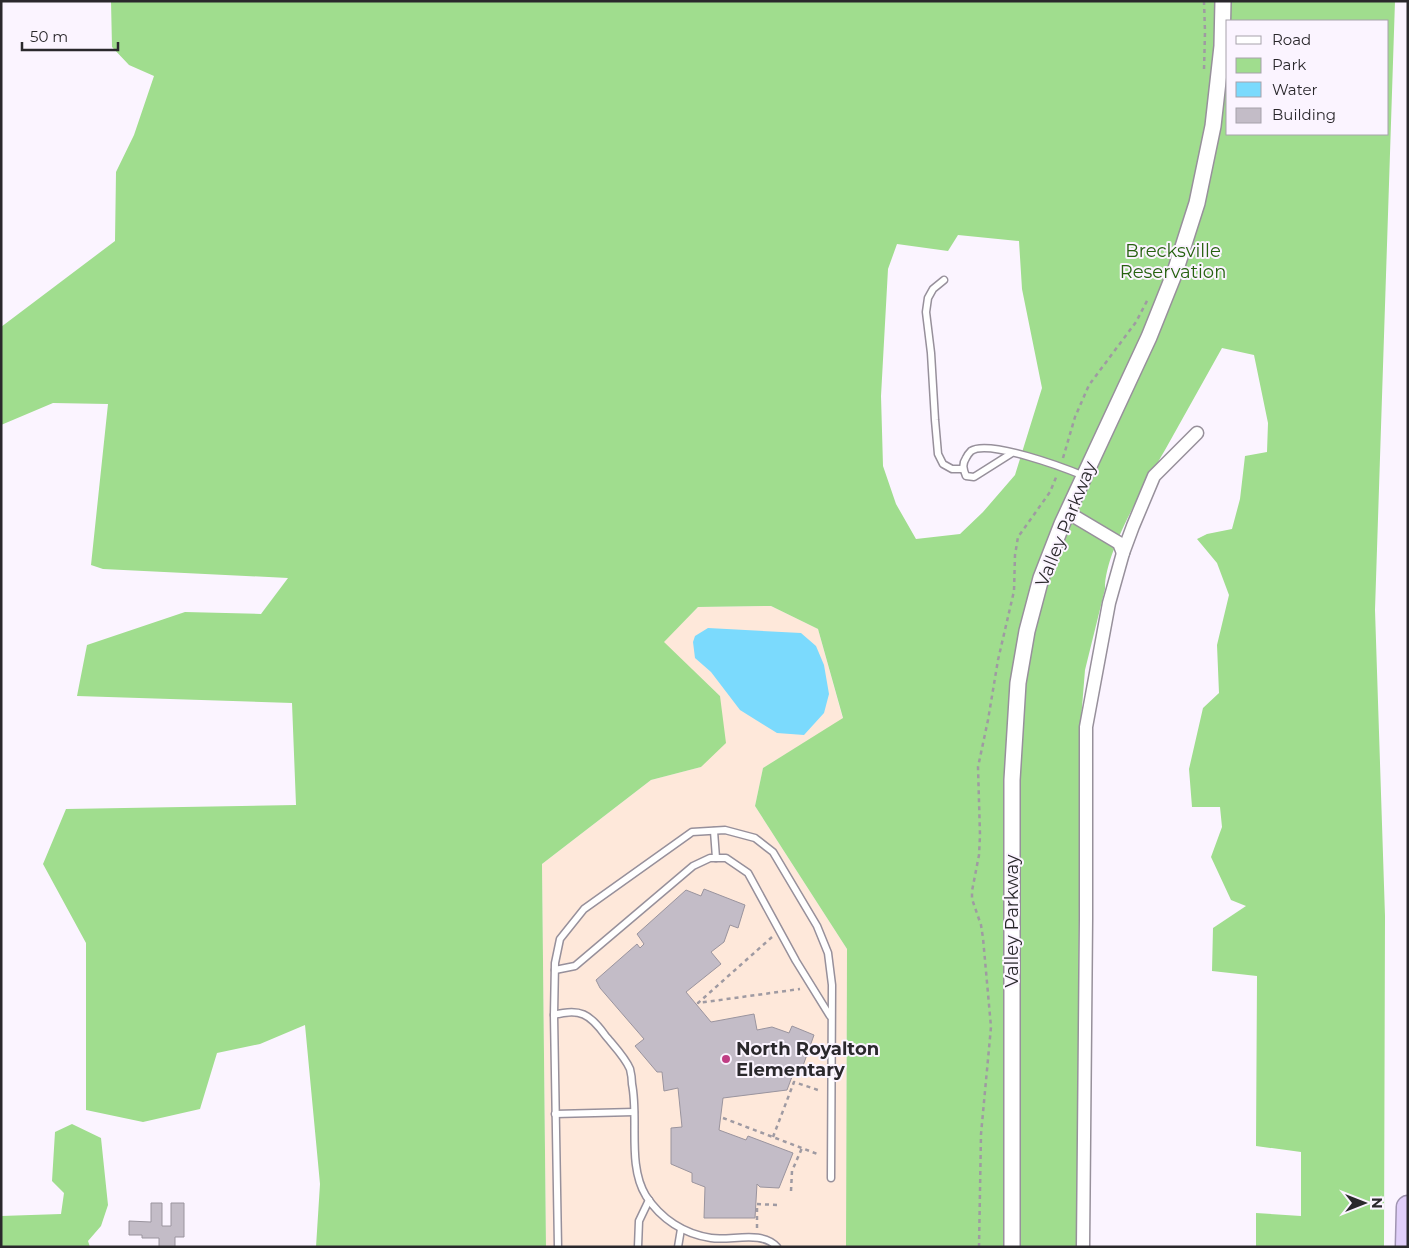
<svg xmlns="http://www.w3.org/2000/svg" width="1409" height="1248" viewBox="0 0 1409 1248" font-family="Montserrat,sans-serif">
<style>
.education{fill:#fee8da}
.green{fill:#a0dd8e;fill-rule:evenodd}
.water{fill:#7bdafd}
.building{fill:#c3bcc7;stroke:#9a949e}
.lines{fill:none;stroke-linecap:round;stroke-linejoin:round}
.service-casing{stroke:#97909b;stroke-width:9}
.minor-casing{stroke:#97909b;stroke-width:15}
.tertiary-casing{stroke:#97909b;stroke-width:18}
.motorway-casing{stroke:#a094b1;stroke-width:25}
.path{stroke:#9f9aa2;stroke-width:2.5;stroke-dasharray:4 4;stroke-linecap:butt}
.service{stroke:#fff;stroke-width:6}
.minor{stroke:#fff;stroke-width:12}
.tertiary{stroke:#fff;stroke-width:15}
.motorway{stroke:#e0cef9;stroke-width:22}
.poi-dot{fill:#c03d84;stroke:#fbf4ff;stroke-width:2}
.labels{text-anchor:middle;stroke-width:4;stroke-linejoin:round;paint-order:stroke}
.park-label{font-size:18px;fill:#266110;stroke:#fbf4ff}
.street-label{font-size:18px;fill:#2a282c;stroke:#fbf4ff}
.poi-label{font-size:18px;font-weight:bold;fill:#2a282c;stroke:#fbf4ff;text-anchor:start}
</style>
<rect width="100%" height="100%" fill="#fbf4ff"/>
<path class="education" d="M771,606L818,629L843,719L763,768L755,806L847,949L846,1247H546L542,864L651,780L701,767L720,696L663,642L698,607Z"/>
<g class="green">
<path d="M111,1H1395L1375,610L1385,916L1384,1247H1256V1213L1301,1216V1152L1256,1146L1257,976L1212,971L1213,928L1246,906L1231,900L1211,857L1222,827L1220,807H1192L1189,769L1203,708L1219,693L1217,645L1229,595L1217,563L1197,539L1207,534L1232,529L1240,499L1245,456L1267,452L1268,423L1254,355L1222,348C1203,382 1184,416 1165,450C1146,483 1104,553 1105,589L1085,670L1080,732L1077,1247H846L847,949L755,806L763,768L843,718L818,629L771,606L698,607L664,642L720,696L726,743L701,767L651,780L542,864L546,1247H316L320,1184L305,1025L260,1044L217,1053L200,1109L143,1122L86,1110V943L43,864L66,809L296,805L292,703L77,696L87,645L185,612L261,614L288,578L103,569L91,565L108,404L53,403L1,425V327L115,241L116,172L134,135L154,76L129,65L112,47ZM1228,21H1388V134H1228ZM958,235L1019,241L1022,289L1042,388L1015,475L983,512L960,534L916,539L896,504L883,466L881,396L888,269L897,244L948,251Z"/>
<path d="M72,1124L101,1138L108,1205L101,1226L88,1241L90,1247H1V1216L61,1214L64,1193L52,1181L55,1132Z"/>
</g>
<path class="water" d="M708,628L801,633L816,646L824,665L829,694L824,713L804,735L777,733L740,710L711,672L695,658L693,642L695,636Z"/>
<g class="building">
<path d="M704,889L745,905L738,928L730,925L724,942L711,952L721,964L686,992L711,1022L754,1014L757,1030L772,1027L789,1033L792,1026L814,1035L799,1077L793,1074L787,1090L723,1098L719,1130L746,1140L748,1136L793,1153L779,1188L760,1187L757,1184L755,1218H704L705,1187L692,1182V1173L671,1164V1128L682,1127L678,1088L664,1091L662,1072H657L635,1046L644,1039L600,988L596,980L637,944L640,948L644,944L637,934L686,890L701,896Z"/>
<path d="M151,1203H162V1226H171V1203H184V1237H175V1247H159V1238H142V1235H129V1221L151,1222Z"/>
</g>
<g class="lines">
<g class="service-casing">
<g id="service">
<path d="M944,280L933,289L928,298L926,312L931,353L935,420L938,454L943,464L952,469H963"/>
<path d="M1012,453L974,477L966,476C963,469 962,464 966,458C967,456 969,453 971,451C988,439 1065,468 1084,476"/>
<path d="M714,831L716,858"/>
<path d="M555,970L575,966L693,866L710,858H726L748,873L796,961L830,1016"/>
<path d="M554,1015L555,963L560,939L584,909L692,832L725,830L755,838L773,852L817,926L828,953L832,985L831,1178"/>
<path d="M555,1114L634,1112"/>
<path d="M558,1247L554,1015C580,1008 590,1014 605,1035C613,1045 625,1057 630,1069C631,1073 632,1079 632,1084C639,1119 627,1165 646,1196C661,1219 684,1234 711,1238C732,1241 762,1230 777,1247"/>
<path d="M638,1247L639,1221L649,1200"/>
<path d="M678,1247L681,1229"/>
</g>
</g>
<g class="minor-casing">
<g id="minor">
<path d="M1067,512L1119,543L1123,553"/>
<path d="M1083,1247L1086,919V727L1109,603L1123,553L1133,526L1154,476L1197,433"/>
</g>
</g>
<g class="tertiary-casing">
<path id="tertiary" d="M1012,1247V780L1018,683L1027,631L1041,578L1062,524L1149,337L1175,272L1197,203L1213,126L1222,46L1223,1"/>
</g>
<g class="motorway-casing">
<path id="motorway" d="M1407,1247L1408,1207"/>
</g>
<g class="path">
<path d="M1204,1L1205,32L1204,70"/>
<path d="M1063,458L1075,417L1089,385L1136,322L1148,299"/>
<path d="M772,937L698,1003L800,989"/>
<path d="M723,1118L820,1155"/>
<path d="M773,1137L794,1082L821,1091"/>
<path d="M791,1191L792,1171L802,1148"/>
<path d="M757,1228V1204L778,1205"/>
<path d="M979,1247L981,1134L991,1027L983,938L981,925L972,899V891L979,855L980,835L978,767L988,720L998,660L1014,591L1015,555L1018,537L1050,492L1057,475"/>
</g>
<use href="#service" class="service"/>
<use href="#minor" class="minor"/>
<use href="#tertiary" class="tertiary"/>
<use href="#motorway" class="motorway"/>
</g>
<circle class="poi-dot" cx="726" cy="1059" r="5"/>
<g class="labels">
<g class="park-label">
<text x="1173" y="257">Brecksville<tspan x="1173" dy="21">Reservation</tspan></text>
</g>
<g class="street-label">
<text transform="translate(1066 524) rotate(-68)" y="6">Valley Parkway</text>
<text transform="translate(1012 921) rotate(-90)" y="6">Valley Parkway</text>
</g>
<g class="poi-label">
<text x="736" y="1055">North Royalton<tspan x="736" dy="21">Elementary</tspan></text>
</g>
</g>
<rect width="1409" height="1248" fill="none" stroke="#2a282c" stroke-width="5"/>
<rect x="1226" y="20" width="162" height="115" fill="#fbf4ff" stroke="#a7a2ab"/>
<rect x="1236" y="36" width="25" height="8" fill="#ffffff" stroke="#a7a2ab"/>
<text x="1272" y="45" font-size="15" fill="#2a282c">Road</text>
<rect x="1236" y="58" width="25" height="15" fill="#a0dd8e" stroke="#a7a2ab"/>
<text x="1272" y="70" font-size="15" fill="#2a282c">Park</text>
<rect x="1236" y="82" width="25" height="15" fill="#7bdafd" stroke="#a7a2ab"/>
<text x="1272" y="95" font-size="15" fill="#2a282c">Water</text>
<rect x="1236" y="108" width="25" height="15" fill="#c3bcc7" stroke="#a7a2ab"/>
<text x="1272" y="120" font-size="15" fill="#2a282c">Building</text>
<g transform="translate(1364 1203) rotate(90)" stroke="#fbf4ff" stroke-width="4" paint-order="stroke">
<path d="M0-4L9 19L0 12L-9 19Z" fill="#2a282c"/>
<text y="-8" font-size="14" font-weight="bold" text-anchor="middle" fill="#2a282c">N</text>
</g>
<path d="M22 42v8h96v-8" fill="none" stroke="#2a282c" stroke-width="2.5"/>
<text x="30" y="42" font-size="15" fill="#2a282c" stroke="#fbf4ff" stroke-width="4" paint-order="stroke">50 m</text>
</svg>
